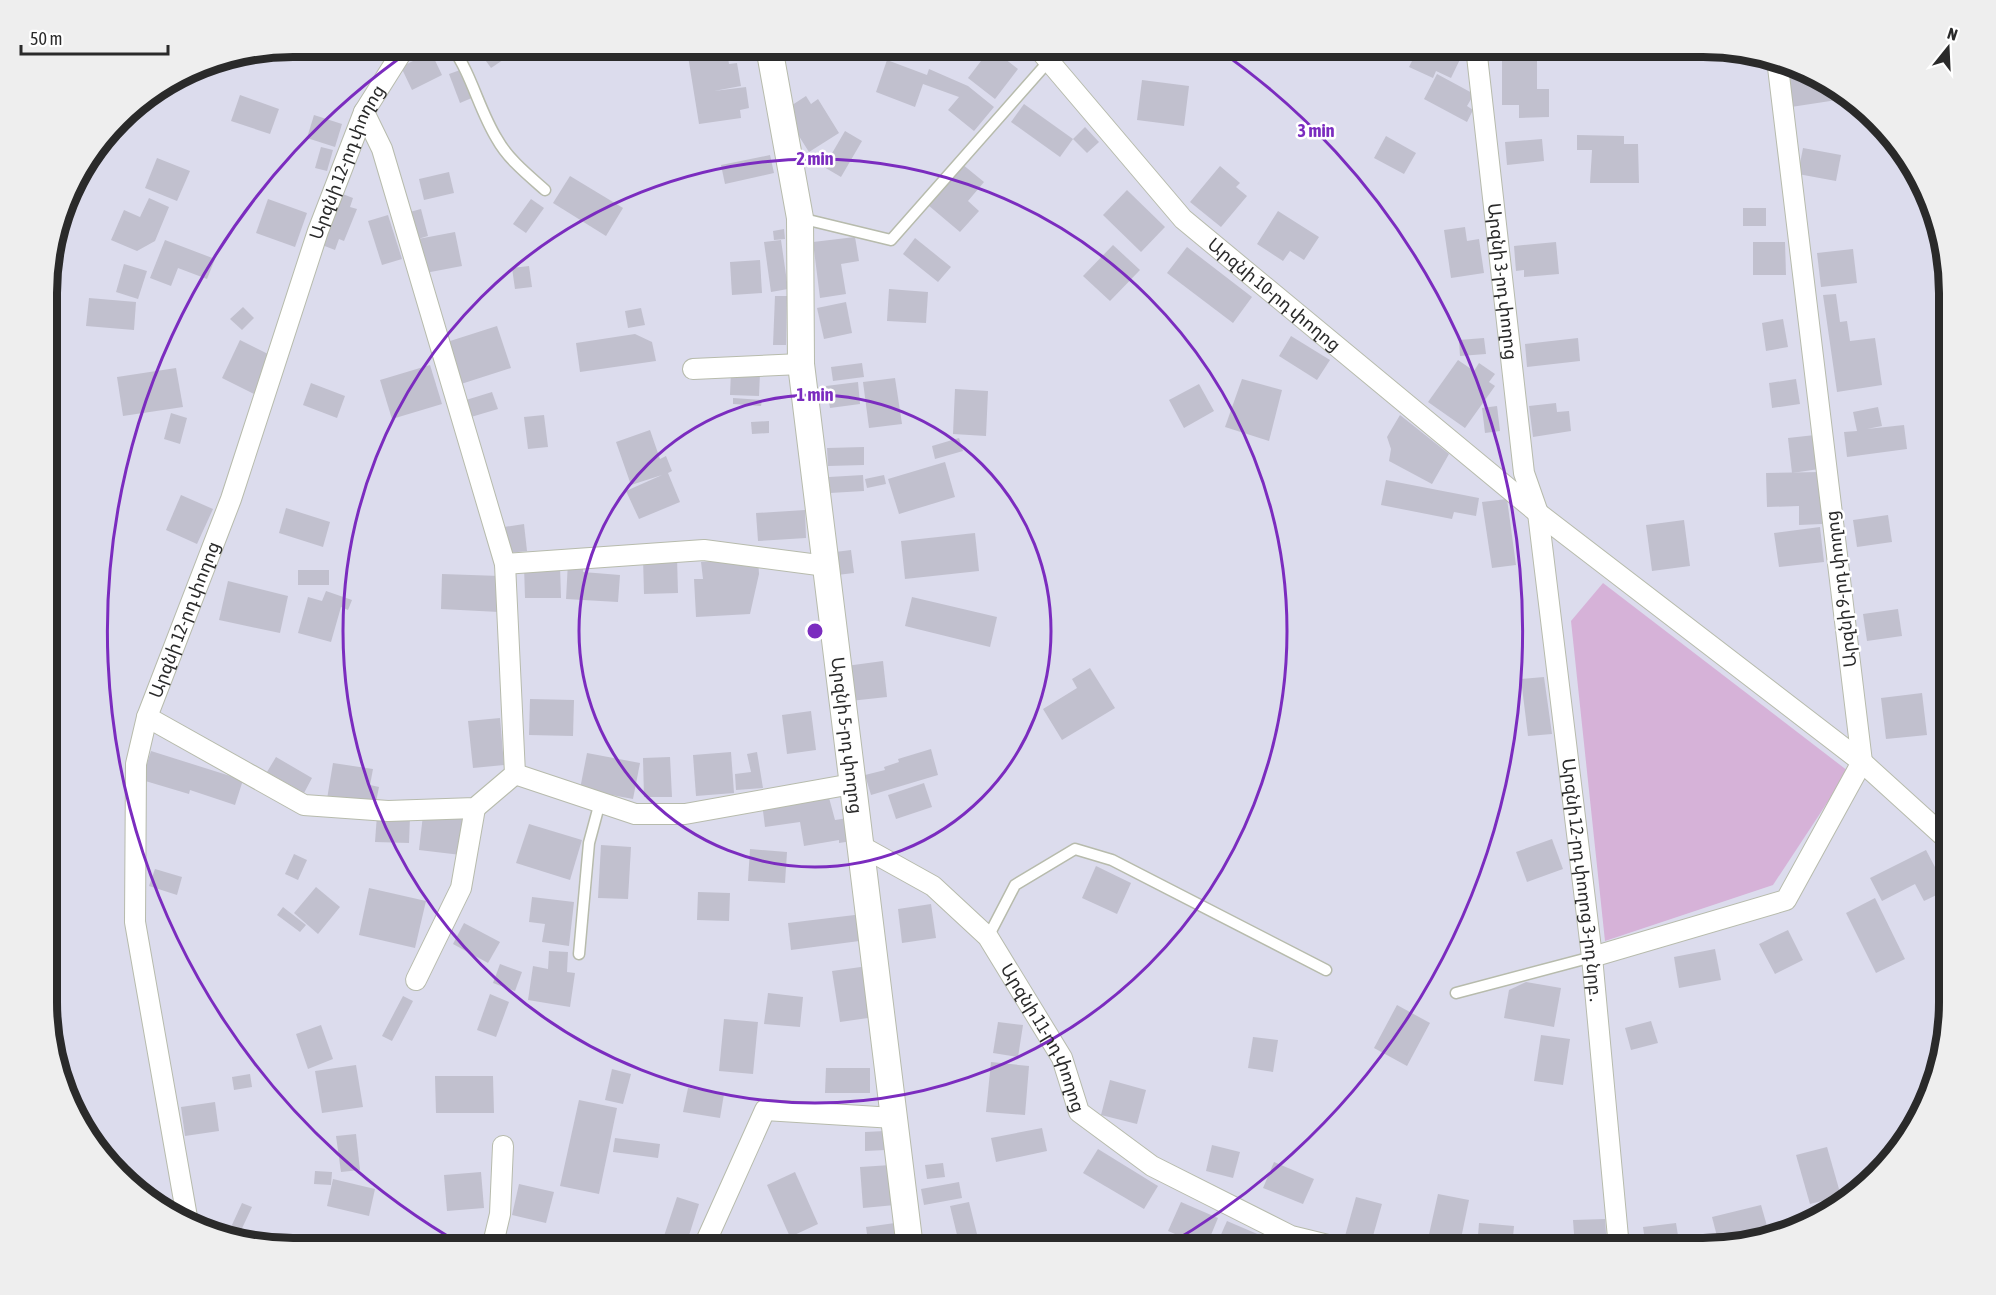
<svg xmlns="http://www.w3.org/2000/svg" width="1996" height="1295" viewBox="0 0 1996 1295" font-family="'Asap Condensed','Noto Sans Armenian',sans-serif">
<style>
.cemetery{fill:#d6b2d8}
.building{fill:#c1c0ce}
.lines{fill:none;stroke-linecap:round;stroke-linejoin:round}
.service-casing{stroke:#b7bbac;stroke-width:13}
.minor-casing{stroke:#b7bbac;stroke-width:22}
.tertiary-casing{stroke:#b7bbac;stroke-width:28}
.service{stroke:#fff;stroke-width:10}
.minor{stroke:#fff;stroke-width:20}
.tertiary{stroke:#fff;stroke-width:26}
.ring{fill:none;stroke:#7b2cbf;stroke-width:3}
.labels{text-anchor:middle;stroke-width:5;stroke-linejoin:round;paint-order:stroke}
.street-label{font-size:18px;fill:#2a2a2a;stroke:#fff}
.rim{fill:none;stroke:#2a2a2a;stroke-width:8}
.centre{fill:#7b2cbf;stroke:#fff;stroke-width:3}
.ring-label{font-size:18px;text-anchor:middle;font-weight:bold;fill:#7b2cbf;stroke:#fff;stroke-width:5;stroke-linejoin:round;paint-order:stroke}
</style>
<rect width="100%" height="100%" fill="#dcdced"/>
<path class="cemetery" d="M1603,583L1848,771L1773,885L1605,941L1571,621Z"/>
<g class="building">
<path d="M476,47H520L521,48L491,68Z"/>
<path d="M1419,47H1455L1464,51L1451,78L1436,71L1433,78L1409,67Z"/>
<path d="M991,48L1018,69L995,99L968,78Z"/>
<path d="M1502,51H1537V89H1549V117L1519,118V105H1502Z"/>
<path d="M431,52L442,75L412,90L401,67Z"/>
<path d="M720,52L722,59L728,58L729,64L737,63L741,86L714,91L746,87L749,108L740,110L741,118L699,124L688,56Z"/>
<path d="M887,60L927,75L929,69L968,86L994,107L974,131L948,110L959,97L923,84L915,107L876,92Z"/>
<path d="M463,69L474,97L460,103L449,74Z"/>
<path d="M1804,70L1840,88L1850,98L1791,107L1786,73Z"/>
<path d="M1437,74L1474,94L1467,106L1473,110L1467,122L1424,99Z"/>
<path d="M1142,80L1189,86L1184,126L1137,120Z"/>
<path d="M240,95L279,109L270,134L231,121Z"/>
<path d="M806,96L811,104L818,99L839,133L809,152L783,111Z"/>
<path d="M1024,104L1073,139L1060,157L1011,122Z"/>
<path d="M314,115L342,124L335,147L307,138Z"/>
<path d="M1085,127L1099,142L1087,153L1073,139Z"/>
<path d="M845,131L862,141L841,177L824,167Z"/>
<path d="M1577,135L1624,136V144H1638L1639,183H1590L1592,150H1577Z"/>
<path d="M1386,136L1416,153L1404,174L1374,158Z"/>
<path d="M1542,139L1544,161L1507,165L1505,142Z"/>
<path d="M321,147L333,150L327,171L315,168Z"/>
<path d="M1803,148L1841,155L1836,181L1798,174Z"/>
<path d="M770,155L774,173L725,184L721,165Z"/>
<path d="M157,158L190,171L177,201L145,188Z"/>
<path d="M962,164L984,182L968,201L979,211L960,232L928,205Z"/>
<path d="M1220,166L1240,183L1236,187L1247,196L1221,227L1190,202Z"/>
<path d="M449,172L454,193L424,200L419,179Z"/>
<path d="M570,176L623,208L606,236L553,203Z"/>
<path d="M1127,190L1165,227L1141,252L1103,215Z"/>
<path d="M340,193L353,198L350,207L357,209L344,241L339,239L335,250L322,245Z"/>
<path d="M149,198L169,207L155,241L137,251L111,240L124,210L140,217Z"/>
<path d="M268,199L307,213L295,247L256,233Z"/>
<path d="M531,199L544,208L526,233L513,224Z"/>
<rect x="1743" y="208" width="23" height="18"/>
<path d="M421,209L428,236L418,239L455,232L462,266L420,274L406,213Z"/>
<path d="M1278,211L1319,237L1304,260L1290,251L1283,261L1257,244Z"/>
<path d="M388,215L402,259L382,265L368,221Z"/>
<path d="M1465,227L1467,241L1479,239L1484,273L1451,278L1444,230Z"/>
<path d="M784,229L785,239L774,240L773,231Z"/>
<path d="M855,237L859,261L841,264L846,294L820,298L813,242Z"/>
<path d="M915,238L951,267L938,282L903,254Z"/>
<path d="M165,240L215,259L207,279L178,268L171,286L150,278Z"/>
<path d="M781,240L788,289L771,292L764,242Z"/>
<path d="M1556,242L1559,274L1524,277V270L1516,271L1514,246Z"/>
<path d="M1753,242H1785L1786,275H1753Z"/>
<path d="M1113,245L1140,270L1110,301L1083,276Z"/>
<path d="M1187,247L1252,297L1233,323L1167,273Z"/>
<path d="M1853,249L1857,283L1821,287L1817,253Z"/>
<path d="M760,260L762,293L732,295L730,262Z"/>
<path d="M124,264L147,271L138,299L116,292Z"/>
<path d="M529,266L532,287L515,289L512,268Z"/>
<path d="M889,289L928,292L926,323L887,321Z"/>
<path d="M1836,294L1840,322L1847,321L1850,341L1875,338L1882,385L1837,392L1823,295Z"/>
<path d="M775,296H787L786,345H773Z"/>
<path d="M89,298L136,302L134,330L86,326Z"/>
<path d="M846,302L852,333L824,339L817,308Z"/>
<path d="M243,307L254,318L242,330L230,319Z"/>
<path d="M641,308L645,325L628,328L625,311Z"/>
<path d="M1783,319L1788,347L1766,351L1762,323Z"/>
<path d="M497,326L511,368L461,384L447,342Z"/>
<path d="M635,334L652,342L656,361L580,372L576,343Z"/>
<path d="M1291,336L1330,360L1317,380L1279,356Z"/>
<path d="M1484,338L1486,354L1460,356L1459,340Z"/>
<path d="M1578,338L1580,361L1527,367L1525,344Z"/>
<path d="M240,340L272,356L254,394L222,378Z"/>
<path d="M1458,360L1474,371L1479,363L1495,374L1489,382L1495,386L1465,428L1428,402Z"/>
<path d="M862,363L864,377L833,381L831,367Z"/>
<path d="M430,365L442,404L392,419L380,380Z"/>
<path d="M176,368L183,407L123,416L117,377Z"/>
<path d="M731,371L760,373L759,396L730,395Z"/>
<path d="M895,378L902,424L869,428L863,382Z"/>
<path d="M1242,379L1282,390L1269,441L1225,427Z"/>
<path d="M1796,379L1800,404L1772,408L1769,383Z"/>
<path d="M858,382L860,404L830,408L826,386Z"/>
<path d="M311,383L345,396L337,418L303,405Z"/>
<path d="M1199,384L1214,411L1184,428L1169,400Z"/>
<path d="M955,389L988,391L986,436L953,434Z"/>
<path d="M492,392L498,409L471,417L466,400Z"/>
<path d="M733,398L762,400L761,406L733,404Z"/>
<path d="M1556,403L1557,412L1569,411L1571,431L1533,437L1529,406Z"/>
<path d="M1497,406L1500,431L1485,433L1482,408Z"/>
<path d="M1878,407L1882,426L1867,429L1904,425L1907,449L1847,457L1844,432L1857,431L1853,412Z"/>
<path d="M171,413L187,418L180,444L164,439Z"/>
<path d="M544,415L548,447L528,449L524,417Z"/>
<path d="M1400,415L1449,454L1432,484L1389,461L1391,449L1387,437Z"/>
<path d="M769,421V433L752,434L751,422Z"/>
<path d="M1949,421V450L1943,451L1939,423Z"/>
<path d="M650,430L660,459L666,456L672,471L668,473L680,502L639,519L626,491L662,475L631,485L616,442Z"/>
<path d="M1815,435L1819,469L1792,473L1788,438Z"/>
<path d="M959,438L963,451L935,459L932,446Z"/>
<path d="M864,447V465L828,466L827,448Z"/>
<path d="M945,462L955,497L899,514L888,479Z"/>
<path d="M1821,472L1822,524L1799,525V506L1767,507L1766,473Z"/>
<path d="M863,475L864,491L830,493L829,477Z"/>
<path d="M884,475L886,484L867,488L865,479Z"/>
<path d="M1386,480L1479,498L1476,516L1454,512L1452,519L1381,505Z"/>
<path d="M181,495L213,509L197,544L166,530Z"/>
<path d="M1507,499L1516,565L1492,568L1482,502Z"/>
<path d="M286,508L330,522L323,547L279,533Z"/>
<path d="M805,510L806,538L758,541L756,513Z"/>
<path d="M1949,510V544L1945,545L1941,512Z"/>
<path d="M1888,515L1892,542L1857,547L1853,520Z"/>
<path d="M1684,520L1690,566L1652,571L1646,525Z"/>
<path d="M524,524L527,551L507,553L504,527Z"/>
<path d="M1820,527L1824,562L1779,567L1774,533Z"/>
<path d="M975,533L979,571L905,579L901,541Z"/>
<path d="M851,550L854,573L837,575L835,552Z"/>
<path d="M643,557H677L678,593L644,594Z"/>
<path d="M758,558L759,574L750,614L696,617L694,579H703L701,562Z"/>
<path d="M568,562H583V572L620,575L618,602L566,599Z"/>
<path d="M560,565L561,598H525L524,566Z"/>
<rect x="298" y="570" width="31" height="15"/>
<path d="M442,574L500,576L499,612L441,609Z"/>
<path d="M228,581L288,596L280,633L219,620Z"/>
<path d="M326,591L352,600L348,610L341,607L331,642L298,633L308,597L322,601Z"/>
<path d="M912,597L997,617L990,647L905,626Z"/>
<path d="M1898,609L1902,636L1867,641L1863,614Z"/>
<path d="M883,661L887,697L850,701L846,666Z"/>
<path d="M1090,668L1115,708L1062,740L1043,709L1077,688L1072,679Z"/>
<path d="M1544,677L1552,734L1528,736L1521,679Z"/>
<path d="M1922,693L1927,735L1886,739L1881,698Z"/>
<path d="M530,699L574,700L573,736L529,735Z"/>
<path d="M811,711L816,750L787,754L782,715Z"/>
<path d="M500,718L504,765L473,768L468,721Z"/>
<path d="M931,749L938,775L871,795L865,775L885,770L884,767L899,762L898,759Z"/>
<path d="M151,751L243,780L235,805L190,790L189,794L142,780Z"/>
<path d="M731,752L734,793L696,796L693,755Z"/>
<path d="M757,752L763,788L736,790L735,774L751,772L747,754Z"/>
<path d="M587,753L640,763L633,799L580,789Z"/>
<path d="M276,757L312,778L304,793L267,772Z"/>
<path d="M670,757L672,797H644L643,758Z"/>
<path d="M333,763L373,769L370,785L379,787L375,807L327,799Z"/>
<path d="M924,783L932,807L896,819L888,795Z"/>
<path d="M828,794L835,820L848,818L852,841L839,843V840L804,846L800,822L765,827L762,803Z"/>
<path d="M377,815L410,817L409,843L375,842Z"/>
<path d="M423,815L464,819L461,855L419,850Z"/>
<path d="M529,824L582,840L570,880L516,863Z"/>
<path d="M1552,839L1563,869L1527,882L1516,852Z"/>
<path d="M601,845L631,847L628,899L598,898Z"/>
<path d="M750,849L787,852L785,883L748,881Z"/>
<path d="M1926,850L1936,869L1949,863V889L1924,901L1915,884L1882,901L1870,878Z"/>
<path d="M294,854L307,860L298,880L285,874Z"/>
<path d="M1096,866L1131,883L1117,914L1082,898Z"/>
<path d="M155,869L182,877L177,895L149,886Z"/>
<path d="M316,887L340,907L318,934L294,913Z"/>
<path d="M369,888L426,901L415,948L359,935Z"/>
<path d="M698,892L730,893L729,921L697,920Z"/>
<path d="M532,897L574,902L569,946L542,942L545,924L529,922Z"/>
<path d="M1875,898L1905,959L1876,973L1846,913Z"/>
<path d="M931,904L936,938L902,943L898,909Z"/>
<path d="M283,907L306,925L300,932L277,915Z"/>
<path d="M863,914L867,940L791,950L788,923Z"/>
<path d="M464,923L500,942L488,963L453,944Z"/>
<path d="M1788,930L1803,960L1775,974L1759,944Z"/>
<path d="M1715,949L1721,980L1679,988L1674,957Z"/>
<path d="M549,951L568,952L567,972L575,973L570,1007L528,1000L533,966L548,969Z"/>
<path d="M500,964L522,972L515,991L493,983Z"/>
<path d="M868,966L875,1017L840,1022L832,971Z"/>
<path d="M1526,982L1561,988L1554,1027L1504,1018L1509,990Z"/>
<path d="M768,993L803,997L800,1027L764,1024Z"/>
<path d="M490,994L509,1002L496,1037L477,1030Z"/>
<path d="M403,996L413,1001L392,1041L382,1036Z"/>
<path d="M1397,1005L1430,1023L1407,1066L1374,1048Z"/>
<path d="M724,1019L758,1022L753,1074L719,1071Z"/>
<path d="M1651,1021L1658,1043L1631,1050L1625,1028Z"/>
<path d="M998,1022L1023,1025L1018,1057L993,1053Z"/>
<path d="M321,1025L333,1059L308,1069L296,1034Z"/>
<path d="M1541,1035L1570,1039L1563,1085L1534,1081Z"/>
<path d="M1253,1037L1278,1040L1273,1072L1248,1068Z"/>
<path d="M991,1062L1029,1066L1025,1115L986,1112Z"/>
<path d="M356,1065L363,1107L322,1113L315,1071Z"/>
<path d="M826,1068H870V1093H825Z"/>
<path d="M612,1069L631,1074L623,1104L605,1100Z"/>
<path d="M250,1074L252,1087L234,1090L232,1077Z"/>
<path d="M435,1076H493L494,1113H436Z"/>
<path d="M1110,1080L1146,1090L1137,1124L1101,1115Z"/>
<path d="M688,1088L724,1094L720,1118L683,1112Z"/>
<path d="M579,1100L617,1108L599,1194L560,1186Z"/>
<path d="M215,1102L219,1131L185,1136L181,1107Z"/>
<path d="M1916,1123L1908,1139L1900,1147L1893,1135Z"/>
<path d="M1042,1128L1047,1151L996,1162L991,1138Z"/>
<path d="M885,1131L886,1150L865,1151V1132Z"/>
<path d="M356,1134L360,1170L341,1172L336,1136Z"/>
<path d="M615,1138L660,1144L658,1158L613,1152Z"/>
<path d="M1212,1145L1240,1152L1233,1178L1206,1171Z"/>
<path d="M1827,1147L1841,1196L1810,1204L1796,1155Z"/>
<path d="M1098,1149L1158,1186L1144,1209L1083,1173Z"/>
<path d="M1274,1162L1314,1179L1303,1204L1263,1188Z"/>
<path d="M943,1163L945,1177L927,1179L925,1165Z"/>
<path d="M891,1165L895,1205L863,1208L860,1167Z"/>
<path d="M315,1171L332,1172L331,1185L314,1184Z"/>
<path d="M481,1172L484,1208L447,1211L444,1175Z"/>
<path d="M795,1172L818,1224L790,1237L767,1185Z"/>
<path d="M333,1179L375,1189L369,1216L327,1206Z"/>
<path d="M959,1182L962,1198L924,1205L921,1189Z"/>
<path d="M519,1184L554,1192L546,1223L512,1215Z"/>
<path d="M1438,1194L1469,1200L1459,1248H1426Z"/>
<path d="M677,1197L699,1204L685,1248H660Z"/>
<path d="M1356,1197L1382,1204L1371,1243L1345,1236Z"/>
<path d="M969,1202L977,1234L958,1239L950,1206Z"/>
<path d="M1181,1202L1218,1218L1206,1247L1168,1231Z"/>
<path d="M242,1203L252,1207L237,1239L226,1238Z"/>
<path d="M1761,1205L1769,1233L1720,1248L1712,1217Z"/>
<path d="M1605,1219L1607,1248H1575L1573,1220Z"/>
<path d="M1227,1221L1269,1239L1265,1248H1215Z"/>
<path d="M895,1223L899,1248H869L866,1227Z"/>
<path d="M1479,1223L1514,1226L1512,1248H1477Z"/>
<path d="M1676,1223L1680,1248H1646L1643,1227Z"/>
<path d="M304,1234L323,1236L321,1248H302Z"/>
</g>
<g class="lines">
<g class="service-casing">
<g id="service">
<path d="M452,47C472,75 479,110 497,139C508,159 528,175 545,190"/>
<path d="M800,218L891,240L1048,62"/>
<path d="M988,937L1015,885L1075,849L1112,860L1326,970"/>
<path d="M579,954L589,843L600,802"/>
<path d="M1456,993L1592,957"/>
</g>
</g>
<g class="minor-casing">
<g id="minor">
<path id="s1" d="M1037,47L1183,219L1538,513L1862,762L1949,841"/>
<path id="s2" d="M1476,47L1524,473L1538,513L1592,957L1619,1248"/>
<path d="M693,369L801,364"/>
<path d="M505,564L704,550L826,566"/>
<path d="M147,717L304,805L388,811L475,808L515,774L505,564L382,149L364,112"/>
<path d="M515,774L635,814H685L852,784"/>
<path id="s3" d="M861,846L933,886L988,937L1062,1058L1079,1112L1152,1166L1291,1236L1340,1248"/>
<path d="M1592,957L1786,900L1862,762L1777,59"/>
<path d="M416,980L461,888L475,808"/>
<path id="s4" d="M188,1223L135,922L136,764L147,717L231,499L318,231L364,112L405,47"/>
<path d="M492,1248L500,1214L503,1146"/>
<path d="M703,1248L765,1110L894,1118"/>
</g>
</g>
<g class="tertiary-casing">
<g id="tertiary">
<path id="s5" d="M769,47L800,218L801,364L910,1248"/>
</g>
</g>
<use href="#service" class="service"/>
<use href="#minor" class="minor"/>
<use href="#tertiary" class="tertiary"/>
</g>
<g class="ring">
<circle cx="815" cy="631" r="236"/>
<circle cx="815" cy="631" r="472"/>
<path d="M466 1247A708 708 0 0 1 414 48M1216 48A708 708 0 0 1 1164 1247"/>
</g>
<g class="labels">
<g class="street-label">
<text dy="6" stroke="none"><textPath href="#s4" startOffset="1102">Արզնի 12-րդ փողոց</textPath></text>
<text dy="6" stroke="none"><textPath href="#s2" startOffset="236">Արզնի 3-րդ փողոց</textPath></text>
<text dy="6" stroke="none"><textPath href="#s1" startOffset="344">Արզնի 10-րդ փողոց</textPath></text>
<text transform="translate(1841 589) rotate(-97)" y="6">Արզնի 9-րդ փողոց</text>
<text dy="6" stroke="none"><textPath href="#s4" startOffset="616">Արզնի 12-րդ փողոց</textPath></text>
<text dy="6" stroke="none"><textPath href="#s5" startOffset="694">Արզնի 5-րդ փողոց</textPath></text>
<text dy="6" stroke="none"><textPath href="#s2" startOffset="842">Արզնի 12-րդ փողոց 3-րդ նրբ․</textPath></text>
<text dy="6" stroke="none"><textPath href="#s3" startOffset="273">Արզնի 11-րդ փողոց</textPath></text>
</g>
</g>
<path d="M0 0H1996V1295H0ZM293 57H1703A236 236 0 0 1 1939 293V1002A236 236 0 0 1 1703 1238H293A236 236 0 0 1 57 1002V293A236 236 0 0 1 293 57Z" fill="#eee" fill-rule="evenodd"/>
<path class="rim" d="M293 57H1703A236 236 0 0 1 1939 293V1002A236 236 0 0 1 1703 1238H293A236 236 0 0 1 57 1002V293A236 236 0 0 1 293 57Z"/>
<circle cx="815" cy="631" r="9" class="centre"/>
<g class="ring-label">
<text x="1316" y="137">3 min</text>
<text x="815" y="165">2 min</text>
<text x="815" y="401">1 min</text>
</g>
<g transform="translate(1948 48) rotate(18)" stroke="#ffffff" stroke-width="4.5" paint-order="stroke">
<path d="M0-4.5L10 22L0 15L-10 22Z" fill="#2a2a2a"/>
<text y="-9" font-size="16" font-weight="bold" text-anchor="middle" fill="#2a2a2a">N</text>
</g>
<path d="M21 45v9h147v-9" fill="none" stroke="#2a2a2a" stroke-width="3"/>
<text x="30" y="45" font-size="18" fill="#2a2a2a" stroke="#ffffff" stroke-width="4.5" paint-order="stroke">50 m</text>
</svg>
